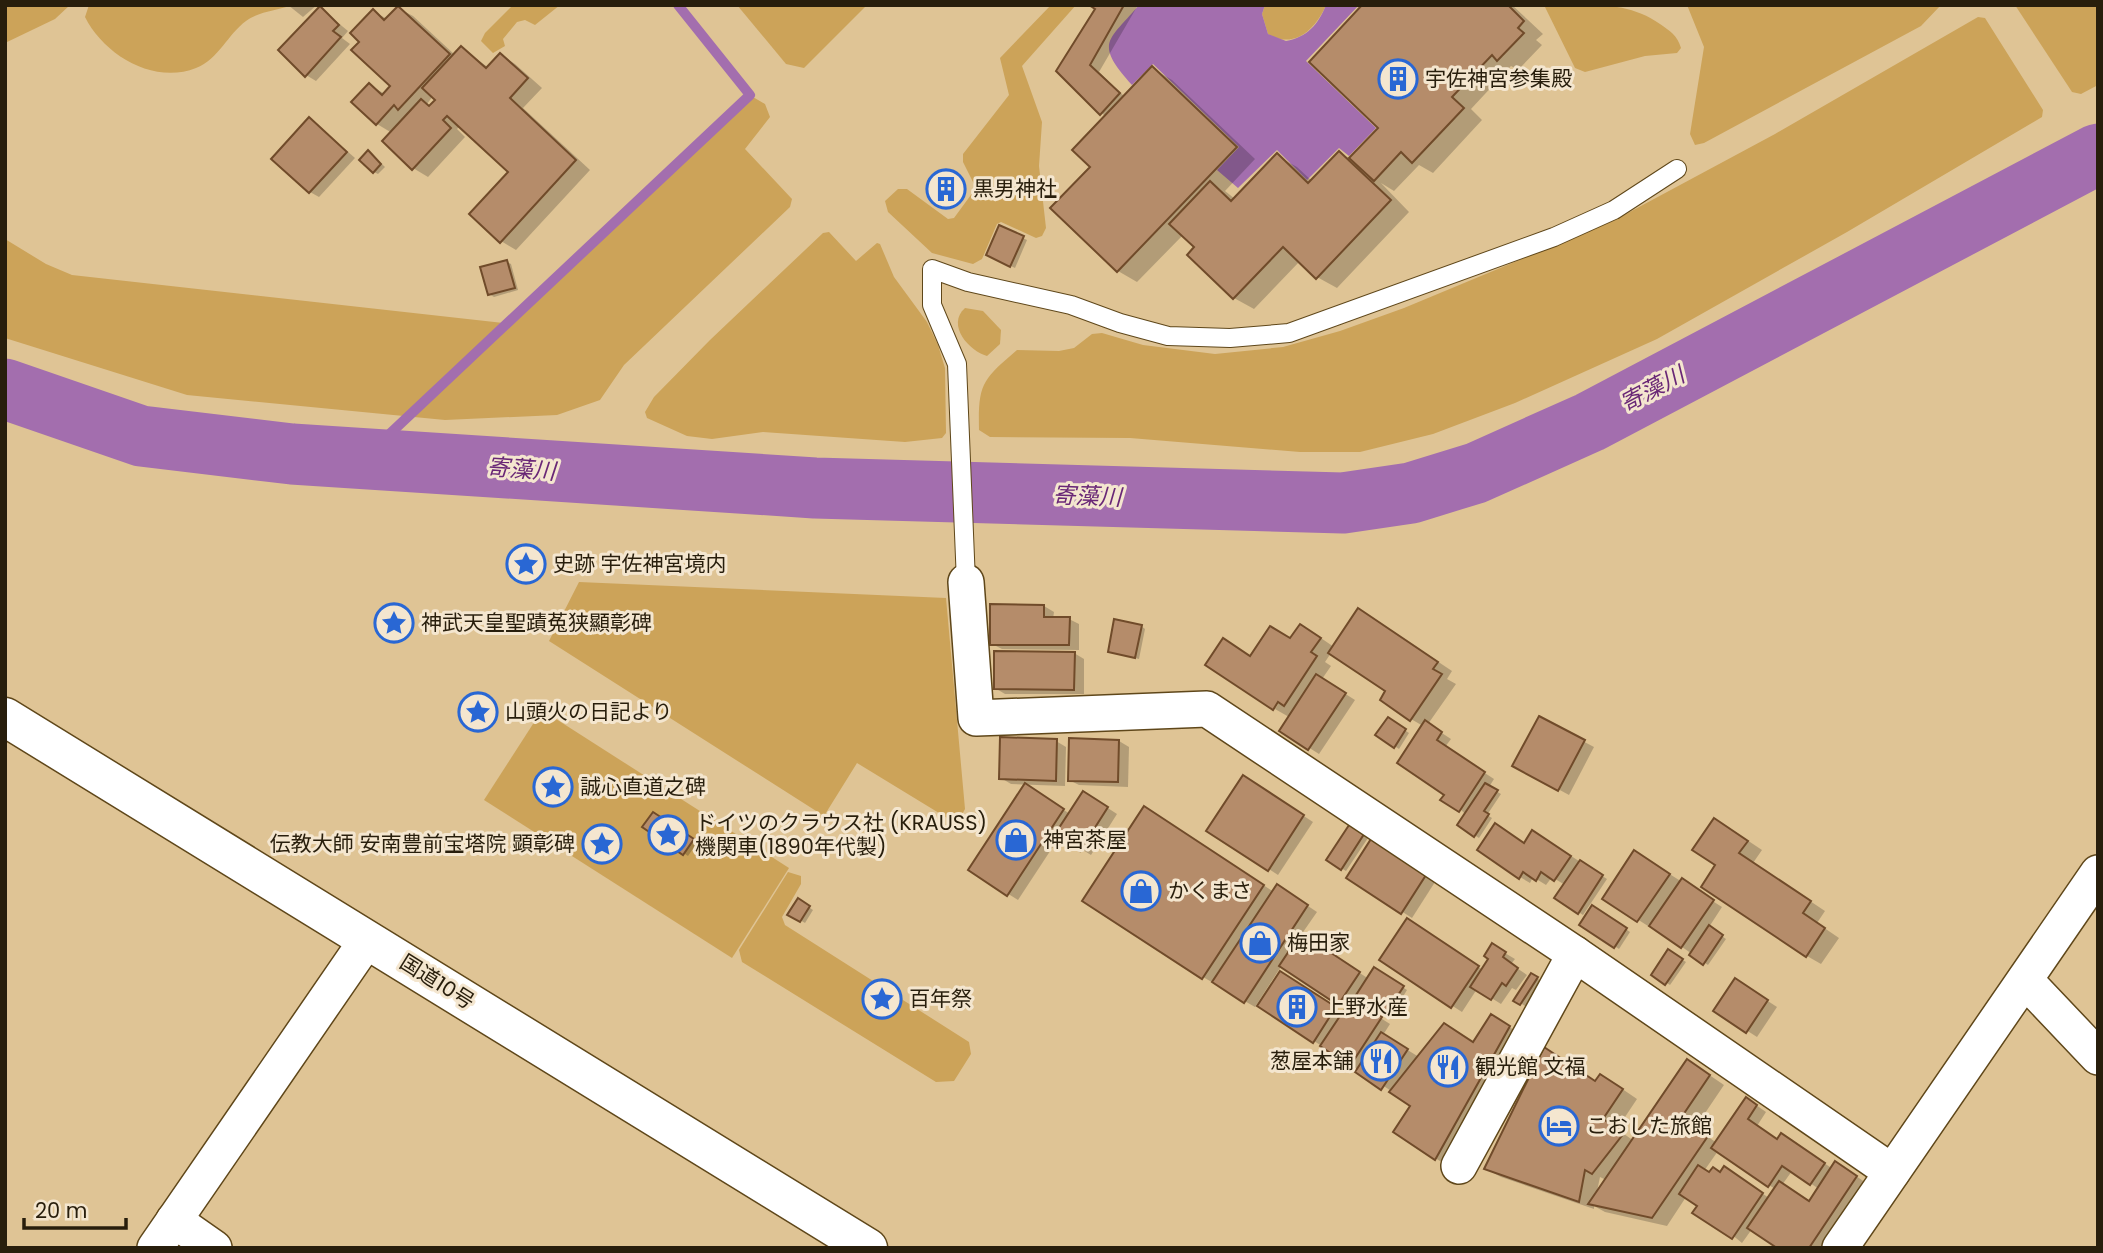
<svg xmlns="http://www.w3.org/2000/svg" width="2103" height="1253" viewBox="0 0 2103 1253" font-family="Poppins,'Noto Sans JP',sans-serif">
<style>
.green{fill:#cca359}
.water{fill:#a36eae}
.shadow{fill:#0003;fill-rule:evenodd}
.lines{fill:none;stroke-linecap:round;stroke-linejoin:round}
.stream{stroke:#a36eae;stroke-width:10}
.river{stroke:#a36eae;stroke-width:61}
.building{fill:#b58c6a;stroke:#704b2a;stroke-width:2}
.service-casing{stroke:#5f471a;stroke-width:20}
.minor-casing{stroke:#5f471a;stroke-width:38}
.trunk-casing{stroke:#5f471a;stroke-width:41}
.service{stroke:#fff;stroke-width:18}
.minor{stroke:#fff;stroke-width:35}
.trunk{stroke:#fff;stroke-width:38}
.labels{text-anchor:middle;stroke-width:6;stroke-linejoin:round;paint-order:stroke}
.poi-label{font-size:21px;fill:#281e0c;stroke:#f4e6cf;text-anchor:start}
.street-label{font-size:21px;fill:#281e0c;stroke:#f4e6cf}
.water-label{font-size:23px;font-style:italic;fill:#692776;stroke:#f4e6cf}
</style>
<rect width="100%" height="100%" fill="#dfc495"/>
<g class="green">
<path d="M5,5H70L55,19L5,43Z"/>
<path d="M89,5H292C279,10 257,12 246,21C228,34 219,59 196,68C154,85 104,55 85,17Z"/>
<path d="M513,5H560L535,25L525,20L517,22L503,39L505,46L493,53L481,41L485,33Z"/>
<path d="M737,5H867L804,68L786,64Z"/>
<path d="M1051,5H1076L1022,66L1042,122L1039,166L1046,228L1042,236L1036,238L1001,222L997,224L982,259L973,264L932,253L888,212L885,201L898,189H907L948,219L954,218L976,188L963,162V154L1009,95L1000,58Z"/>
<path d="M1265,5H1326C1316,29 1294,50 1268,34L1262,14Z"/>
<path d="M1544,5C1586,5 1626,0 1660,24C1670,31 1677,35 1681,48L1677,53L1645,56L1585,72L1575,68Z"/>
<path d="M1687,5H1941L1921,26L1704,143L1695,145L1690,134L1704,47Z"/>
<path d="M2015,5H2098V85L2081,94L2072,92Z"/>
<path d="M1978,17L1985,18L2043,110L2042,117L1847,232L1657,339L1515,403L1433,434L1360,452H1300L1130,438L990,437L979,430C978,384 982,380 1017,350L1059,351L1074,348L1092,334L1102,333L1143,345L1215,354L1283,347L1340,331L1404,308L1613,221L1775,134Z"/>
<path d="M753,97L765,104L770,117L745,149L792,199L790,207L624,365L600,400L557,415L445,420L187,395L5,338V239L46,264L72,275L513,324Z"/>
<path d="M829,232L856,261L877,243L880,244L894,277L927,322L938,345L945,368L946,433L942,438L905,442L763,432L712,439L687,436L647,418L645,412L654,397L710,340L823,233Z"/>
<path d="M965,308L983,311L1001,330L1000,344L987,356C969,351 946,325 965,308Z"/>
<path d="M579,582L946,598L965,809L957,824L857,763L824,816L549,641Z"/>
<path d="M542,710L789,868L732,958L484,800Z"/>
<path d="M788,872L801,876V884L782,917L785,925L969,1042L971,1054L954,1081L936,1082L742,962L739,950Z"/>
</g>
<path class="water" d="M1139,5H1265L1262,14L1268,34L1286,41C1307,37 1318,25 1326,5H1359L1306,61L1376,128L1349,156L1339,148L1307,180L1277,150L1238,188L1217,170L1239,147L1153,64L1132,85C1093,42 1109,41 1139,5Z"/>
<g class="shadow">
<path d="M288,5H317L303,17Z"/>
<path d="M1092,5H1138L1099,72L1125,97L1152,68L1172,80L1255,159L1225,191L1235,199L1277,156L1297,167L1312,181L1339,153L1351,159L1381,128L1365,5H1512L1543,34L1536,40L1542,45L1518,70L1511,66L1471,109L1482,120L1433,173L1419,165L1394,191L1381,183L1409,212L1337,288L1317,277L1300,261L1254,309L1234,298L1183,235L1137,282L1118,271L1092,167L1106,117L1058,71L1097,9Z"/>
<path d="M320,8L348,31L342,38L350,44L316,81L306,75Z"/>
<path d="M398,8L413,16L455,55L461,48L489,68L501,55L515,64L542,88L523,108L590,170L516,250L501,241L510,172L460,126L457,129L465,137L428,177L413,168L392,133L377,124L369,85L385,94L392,86L361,42L373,11L387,19ZM433,96L437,100L431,106L427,104Z"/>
<path d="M310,119L355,158L319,197L310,192Z"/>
<path d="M372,155L385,167L378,174L374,172Z"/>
<path d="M947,178L964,190L954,205L949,203Z"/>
<path d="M1000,227L1027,240L1015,268L988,255Z"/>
<path d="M507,262L511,264L518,290L494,297L489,294Z"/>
<path d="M1044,606L1054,612L1053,619H1069L1079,624V650L1002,649L992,644Z"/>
<path d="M1374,619L1452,671L1447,679L1456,684L1428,724L1451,739L1445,747L1494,779L1489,787L1501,794L1487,815L1492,818L1479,838L1459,825L1466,815L1446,794L1423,726L1411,719L1388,691L1331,653L1325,662L1331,666L1322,679L1355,700L1319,754L1281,730L1289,717L1275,709L1284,695L1251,657L1291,640L1315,634L1334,647Z"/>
<path d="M1141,626L1145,629L1139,659L1110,651Z"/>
<path d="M1074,653L1084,659V694H1005L995,688Z"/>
<path d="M1539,718L1594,747L1569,795L1514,765Z"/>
<path d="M1388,719L1409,733L1399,749L1378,735Z"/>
<path d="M1056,741L1066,747L1065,786L1011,784L1001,778Z"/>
<path d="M1119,741L1129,747L1128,787L1079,785L1069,780Z"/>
<path d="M1253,783L1313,822L1278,875L1269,869Z"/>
<path d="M1035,791L1070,814L1094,799L1117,814L1091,855L1060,836L1018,900L970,870Z"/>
<path d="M653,814L697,843L688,856L645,827Z"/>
<path d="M1164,820L1274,892H1287L1317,912L1301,935L1369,979L1375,969L1407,990L1391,1016L1358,995L1354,1001L1390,1024L1383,1035L1419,1057L1474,1044L1506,1025L1524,1036L1450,1167L1435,1158L1413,1105L1314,1041L1290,979L1344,1014L1347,1008L1282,965L1255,1007L1203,977Z"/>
<path d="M1352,824L1370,835L1346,871L1328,860Z"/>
<path d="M1729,828L1762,850L1753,863L1825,911L1817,923L1839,938L1821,964L1807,956L1717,865Z"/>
<path d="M1543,838L1607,879L1583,915L1557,898L1565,885L1552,877L1546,885L1533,877L1530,883L1520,877L1525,844Z"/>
<path d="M1381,847L1435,882L1412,918L1348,877Z"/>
<path d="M1644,858L1722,907L1709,927L1726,939L1708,965L1649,924L1648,926L1604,898Z"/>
<path d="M798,900L813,910L805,923L790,914Z"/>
<path d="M1593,907L1630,932L1619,949L1581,924Z"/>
<path d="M1417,926L1483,970L1491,959L1493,946L1515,959L1511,964L1527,975L1516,990L1512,988L1501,1004L1477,989L1462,1012L1381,960Z"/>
<path d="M1668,951L1686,962L1670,985L1653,974Z"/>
<path d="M1532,975L1541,981L1525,1006L1516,1000Z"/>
<path d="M1745,986L1777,1007L1757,1037L1715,1010Z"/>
<path d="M1702,1070L1724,1085L1695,1128L1717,1143L1756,1105L1766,1112L1757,1126L1778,1140L1791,1141L1833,1169H1846L1866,1183L1822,1248H1780L1752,1229L1742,1243L1686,1197L1667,1226L1605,1212L1594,1206V1209L1501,1177L1486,1169L1596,1082L1615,1084L1637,1099L1617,1129L1634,1141ZM1718,1151L1775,1189L1769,1198L1734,1174L1704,1171ZM1792,1171L1819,1189L1810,1203L1782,1185ZM1600,1177L1606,1180L1596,1196Z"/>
</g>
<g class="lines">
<path class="stream" d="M363,459L750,95L678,5"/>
<path class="river" d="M5,389L141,436L292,454L815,488L1343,503L1411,493L1476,473L1590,422L2098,154"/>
</g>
<g class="building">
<path d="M1089,5H1124L1090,65L1120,93L1100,115L1056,71L1095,9Z"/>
<path d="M1362,5H1508L1524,21L1518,28L1524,33L1497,61L1492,55L1452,97L1464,108L1412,163L1401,152L1374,181L1349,158L1378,128L1309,62Z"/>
<path d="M320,6L339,25L333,31L341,37L305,77L278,50Z"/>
<path d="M398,6L450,54L398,110L394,105L376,125L351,102L369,83L382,95L390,86L351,50L359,42L350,33L373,9L384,20Z"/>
<path d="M461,46L486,68L500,53L528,78L510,98L576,160L500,243L469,214L508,172L447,116L443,120L451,128L412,170L382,141L421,99L429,106L435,100L422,88Z"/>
<path d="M1152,66L1237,147L1117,272L1050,208L1090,167L1072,150Z"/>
<path d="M309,117L347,152L309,193L271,159Z"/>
<path d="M368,150L381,164L373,173L359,160Z"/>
<path d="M1339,151L1391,200L1316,279L1283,247L1233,299L1187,255L1194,247L1169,224L1210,181L1231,201L1277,153L1308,183Z"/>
<path d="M943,173L961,186L949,204L930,191Z"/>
<path d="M999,225L1024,236L1010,267L986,255Z"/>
<path d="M507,260L515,288L488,295L480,267Z"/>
<path d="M990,604L1044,605V617H1070L1069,645H990Z"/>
<path d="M1358,608L1438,662L1433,669L1442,674L1410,721L1380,700L1385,691L1328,653Z"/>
<path d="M1114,619L1142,625L1135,658L1108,652Z"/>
<path d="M1300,624L1321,638L1311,652L1317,656L1284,706L1278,702L1273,710L1205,665L1223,638L1250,656L1270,626L1290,638Z"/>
<path d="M994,651L1075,652L1074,690L994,689Z"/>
<path d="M1316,674L1346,693L1308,750L1279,731Z"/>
<path d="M1539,716L1585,740L1558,791L1512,766Z"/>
<path d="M1388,717L1406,729L1394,748L1375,735Z"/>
<path d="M1425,720L1442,732L1437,740L1485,772L1459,812L1440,800L1444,795L1397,763Z"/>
<path d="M1000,737L1057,739L1056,781L999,779Z"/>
<path d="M1069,738L1119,740L1118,782L1068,781Z"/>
<path d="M1243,775L1304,815L1268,871L1206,831Z"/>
<path d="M1025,783L1064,809L1007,896L968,870Z"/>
<path d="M1485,783L1498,790L1484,811L1489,814L1474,837L1457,825Z"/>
<path d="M1083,791L1108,807L1080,851L1055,834Z"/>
<path d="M1144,806L1264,885L1202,979L1082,901Z"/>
<path d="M653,812L694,839L683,855L642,827Z"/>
<path d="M1714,818L1748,841L1739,853L1811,901L1803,913L1825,928L1806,957L1701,887L1715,865L1692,850Z"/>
<path d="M1351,822L1366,831L1341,870L1326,860Z"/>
<path d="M1495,823L1524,843L1532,830L1571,856L1554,881L1541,872L1536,881L1523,872L1519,879L1477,850Z"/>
<path d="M1371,839L1426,875L1401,914L1346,878Z"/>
<path d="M1634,850L1670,874L1637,922L1602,899Z"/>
<path d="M1580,860L1603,875L1578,914L1554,898Z"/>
<path d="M1682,878L1714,900L1681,948L1649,926Z"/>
<path d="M1277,884L1308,905L1244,1003L1212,982Z"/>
<path d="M798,898L810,906L800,922L787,915Z"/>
<path d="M1592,905L1627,928L1614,948L1579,925Z"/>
<path d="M1407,918L1479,966L1451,1008L1379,960Z"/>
<path d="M1709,925L1723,935L1703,965L1689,955Z"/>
<path d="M1301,933L1360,972L1338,1005L1279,966Z"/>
<path d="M1492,943L1506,952L1503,957L1518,968L1506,986L1502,983L1491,1000L1470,987L1488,959L1484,956Z"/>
<path d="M1668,949L1683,959L1665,985L1651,975Z"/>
<path d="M1374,967L1404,986L1385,1015L1356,995Z"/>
<path d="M1280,971L1336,1007L1313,1043L1257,1006Z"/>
<path d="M1531,973L1538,977L1520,1005L1513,1001Z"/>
<path d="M1735,978L1768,1000L1746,1033L1713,1011Z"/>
<path d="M1352,998L1382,1017L1350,1066L1320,1046Z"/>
<path d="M1491,1014L1510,1026L1435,1160L1393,1132L1410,1106L1389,1092L1444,1023L1473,1042Z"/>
<path d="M1381,1032L1408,1049L1381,1090L1355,1072Z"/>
<path d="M1544,1047L1595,1081L1600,1074L1623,1089L1603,1119L1624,1133L1592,1174L1585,1170L1579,1202L1484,1169Z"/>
<path d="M1687,1059L1710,1075L1681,1118L1708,1136L1652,1218L1588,1204Z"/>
<path d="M1746,1097L1757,1105L1748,1119L1777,1139L1781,1133L1825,1163L1810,1185L1782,1166L1768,1187L1711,1148Z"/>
<path d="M1835,1161L1857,1176L1809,1248H1777L1747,1228L1779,1181L1809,1201Z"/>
<path d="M1698,1165L1709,1172L1713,1167L1720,1172L1724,1166L1763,1193L1732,1239L1692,1213L1697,1206L1679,1194Z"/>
</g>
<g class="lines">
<g class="service-casing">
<path id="service" d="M966,582L957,364L932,305V269L968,282L1071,305L1120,323L1168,336L1230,338L1289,333L1554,237L1614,210L1677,169"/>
</g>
<g class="minor-casing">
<g id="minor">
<path d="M966,582L976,718L1207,709L1575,954L1892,1172"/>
<path d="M2025,980L2098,1057"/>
<path d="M1459,1166L1575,954"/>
<path d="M174,1220L214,1248"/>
<path d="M155,1248L367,940"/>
<path d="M1840,1248L2098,873"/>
</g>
</g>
<g class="trunk-casing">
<path id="trunk" d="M5,717L868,1248"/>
</g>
<use href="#service" class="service"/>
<use href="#minor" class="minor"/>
<use href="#trunk" class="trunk"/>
</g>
<defs>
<g id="building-ring" transform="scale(2.0125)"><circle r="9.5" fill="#f4e6cf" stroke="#2967d4" stroke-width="1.5"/><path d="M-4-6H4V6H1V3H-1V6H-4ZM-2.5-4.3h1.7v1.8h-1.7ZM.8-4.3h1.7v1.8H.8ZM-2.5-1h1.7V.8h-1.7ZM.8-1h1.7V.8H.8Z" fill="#2967d4"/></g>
<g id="sight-ring" transform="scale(2.0125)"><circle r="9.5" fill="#f4e6cf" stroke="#2967d4" stroke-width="1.5"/><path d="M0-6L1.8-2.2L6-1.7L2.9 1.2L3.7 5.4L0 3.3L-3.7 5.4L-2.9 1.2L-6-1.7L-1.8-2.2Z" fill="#2967d4"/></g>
<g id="shop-ring" transform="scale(2.0125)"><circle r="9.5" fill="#f4e6cf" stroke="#2967d4" stroke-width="1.5"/><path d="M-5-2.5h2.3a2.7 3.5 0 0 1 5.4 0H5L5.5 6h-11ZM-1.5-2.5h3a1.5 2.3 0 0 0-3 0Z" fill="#2967d4"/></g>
<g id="restaurant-ring" transform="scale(2.0125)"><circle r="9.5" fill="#f4e6cf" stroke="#2967d4" stroke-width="1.5"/><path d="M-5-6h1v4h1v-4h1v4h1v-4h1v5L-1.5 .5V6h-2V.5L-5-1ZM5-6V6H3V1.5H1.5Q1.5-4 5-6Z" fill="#2967d4"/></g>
<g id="hotel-ring" transform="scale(2.0125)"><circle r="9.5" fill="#f4e6cf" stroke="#2967d4" stroke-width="1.5"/><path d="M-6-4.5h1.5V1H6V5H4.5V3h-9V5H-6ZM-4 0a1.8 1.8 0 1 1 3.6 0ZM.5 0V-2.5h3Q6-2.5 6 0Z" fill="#2967d4"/></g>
</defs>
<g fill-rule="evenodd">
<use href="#building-ring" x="1398" y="79"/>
<use href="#building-ring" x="946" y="189"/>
<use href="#sight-ring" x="526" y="564"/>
<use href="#sight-ring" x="394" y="623"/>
<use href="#sight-ring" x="478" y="712"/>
<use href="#sight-ring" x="553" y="787"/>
<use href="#sight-ring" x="668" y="835"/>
<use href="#shop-ring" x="1016" y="840"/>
<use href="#sight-ring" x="602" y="844"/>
<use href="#shop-ring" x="1141" y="891"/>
<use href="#shop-ring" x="1260" y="943"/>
<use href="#sight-ring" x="882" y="999"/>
<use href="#building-ring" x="1297" y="1007"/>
<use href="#restaurant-ring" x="1381" y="1061"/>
<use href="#restaurant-ring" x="1448" y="1067"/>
<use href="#hotel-ring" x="1559" y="1126"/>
</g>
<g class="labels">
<g class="poi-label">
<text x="1425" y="86">宇佐神宮参集殿</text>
<text x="973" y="196">黒男神社</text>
<text x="553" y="571">史跡 宇佐神宮境内</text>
<text x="421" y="630">神武天皇聖蹟菟狭顯彰碑</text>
<text x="505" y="719">山頭火の日記より</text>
<text x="580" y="794">誠心直道之碑</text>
<text x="695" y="830">ドイツのクラウス社 (KRAUSS)<tspan x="695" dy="24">機関車(1890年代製)</tspan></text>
<text x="1043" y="847">神宮茶屋</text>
<text x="575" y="851" text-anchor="end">伝教大師 安南豊前宝塔院 顕彰碑</text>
<text x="1168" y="898">かくまさ</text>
<text x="1287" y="950">梅田家</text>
<text x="909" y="1006">百年祭</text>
<text x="1324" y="1014">上野水産</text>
<text x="1354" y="1068" text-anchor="end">葱屋本舗</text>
<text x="1475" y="1074">観光館 文福</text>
<text x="1586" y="1133">こおした旅館</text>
</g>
<g class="street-label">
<text transform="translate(437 982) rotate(32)" y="7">国道10号</text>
</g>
<g class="water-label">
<text transform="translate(1652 389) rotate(-28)" y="8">寄藻川</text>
<text transform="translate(521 469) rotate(4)" y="8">寄藻川</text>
<text transform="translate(1087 496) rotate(2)" y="8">寄藻川</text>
</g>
</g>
<rect width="2103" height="1253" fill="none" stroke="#281e0c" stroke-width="14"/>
<path d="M24 1218v10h102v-10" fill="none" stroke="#281e0c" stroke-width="3.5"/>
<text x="35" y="1218" font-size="21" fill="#281e0c" stroke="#f4e6cf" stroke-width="5" paint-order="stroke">20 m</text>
</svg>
